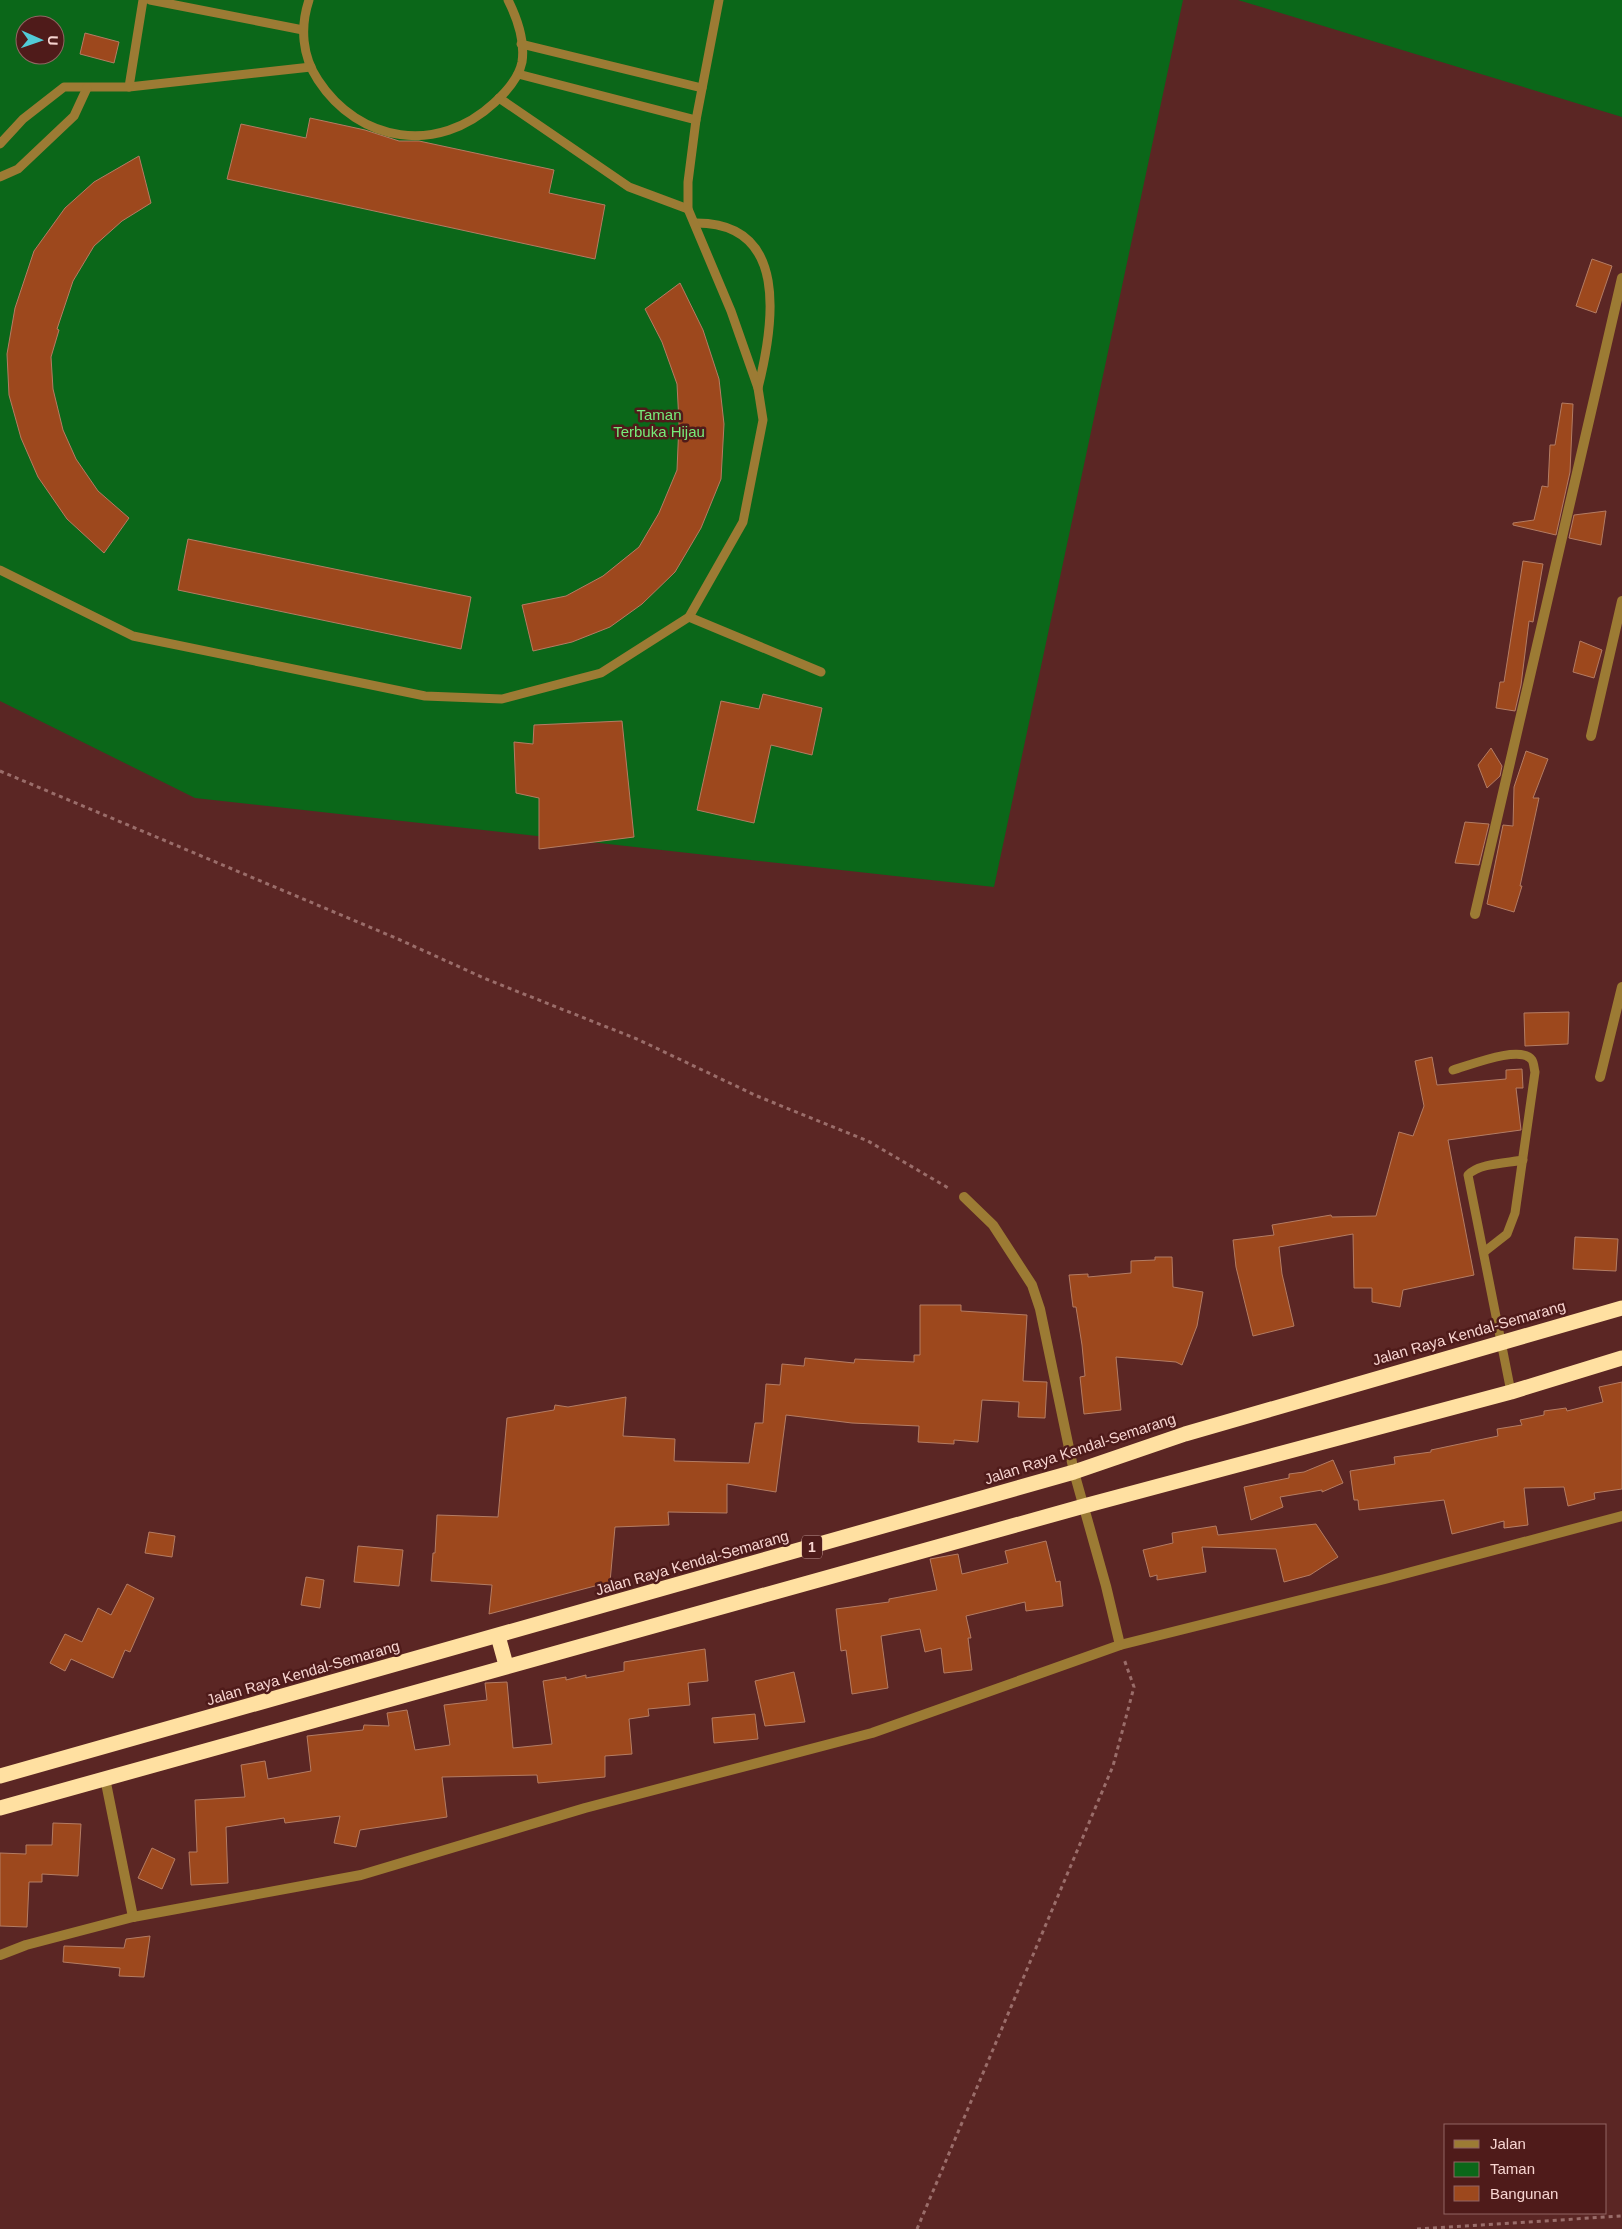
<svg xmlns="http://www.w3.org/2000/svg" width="1622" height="2229" viewBox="0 0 1622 2229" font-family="Arial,sans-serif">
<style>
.green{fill:#0b6719;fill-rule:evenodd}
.building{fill:#9d481d;stroke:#b47c63}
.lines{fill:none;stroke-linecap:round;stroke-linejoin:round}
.path{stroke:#9a6d6a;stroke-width:3;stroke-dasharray:4 4;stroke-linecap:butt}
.lane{stroke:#9c7b34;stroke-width:9}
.street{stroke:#9c7b34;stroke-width:10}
.highway{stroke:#ffe0a1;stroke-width:15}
.labels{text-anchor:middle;stroke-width:5;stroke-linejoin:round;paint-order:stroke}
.shield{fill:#4f1b1a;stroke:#c59c99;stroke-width:1}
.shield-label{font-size:14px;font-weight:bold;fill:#f7d4d0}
.park-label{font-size:15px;fill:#76ec7a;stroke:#4f1b1a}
.street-label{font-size:15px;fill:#f7d4d0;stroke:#4f1b1a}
</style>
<rect width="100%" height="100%" fill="#5b2624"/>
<g class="green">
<path d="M0,0H1183L994,887L195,798L0,701ZM25,25H55V55H25Z"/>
<path d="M1238,0H1622V117Z"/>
</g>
<g class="building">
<path d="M85,33L119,42L114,63L80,54Z"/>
<path d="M310,118L365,130L399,141H419L554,170L549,193L605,205L595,259L227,179L241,124L306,138Z"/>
<path d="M139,156L151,203L122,221L94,246L73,281L57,329L59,330L51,357L53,389L63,430L76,459L98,491L129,518L104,553L67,519L38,477L21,438L9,395L7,354L15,308L34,251L65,208L94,182Z"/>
<path d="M1592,259L1612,266L1596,313L1576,306Z"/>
<path d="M680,283L703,330L719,379L724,424L721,479L701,528L675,572L642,604L610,627L572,642L533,651L522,605L566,596L603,576L639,547L659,513L677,470L679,423L677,384L662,342L645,309Z"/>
<path d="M1562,403L1573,404L1570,472L1556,535L1513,525V523L1534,520L1542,486L1548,487L1550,445H1555Z"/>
<path d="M1606,511L1601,545L1569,538L1574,515Z"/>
<path d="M188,539L471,597L461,649L178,590Z"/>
<path d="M1523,561L1543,564L1533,622L1529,621L1521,685L1515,711L1496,708L1500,682H1504Z"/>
<path d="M1580,641L1602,650L1594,678L1573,672Z"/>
<path d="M763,694L822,708L812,755L771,745L754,823L697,810L721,701L759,709Z"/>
<path d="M622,721L634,837L539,849V798L516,793L514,742L533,744L534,725Z"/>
<path d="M1491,748L1502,766L1500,776L1487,788L1478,765Z"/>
<path d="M1526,751L1548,759L1533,798H1539L1520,886H1522L1514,912L1487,904L1503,825L1513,826L1514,787Z"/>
<path d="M1465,822L1489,824L1479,865L1455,863Z"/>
<path d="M1569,1012L1568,1044L1525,1046L1524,1013Z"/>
<path d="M1432,1057L1437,1085L1506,1079V1070L1522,1069L1523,1088H1516L1521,1130L1448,1140L1474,1275L1403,1290L1400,1307L1372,1302V1288H1354L1353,1234L1279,1247L1282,1274L1294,1326L1253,1336L1236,1267L1233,1240L1274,1235L1272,1225L1331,1215L1332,1217L1376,1216L1399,1132L1413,1136L1424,1106L1415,1061Z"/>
<path d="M1575,1237L1618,1239L1616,1271L1573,1269Z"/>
<path d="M1155,1257H1172L1173,1287L1203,1292L1197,1326L1182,1365L1176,1362L1116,1357L1121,1410L1084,1414L1080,1377L1085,1376L1082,1345L1076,1307H1073L1069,1275L1088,1274V1277L1131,1273V1261L1155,1260Z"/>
<path d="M920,1305H961V1311L1027,1315L1023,1381L1047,1382L1045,1418L1018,1417L1019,1402L982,1400L978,1442L954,1440V1444L918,1442L919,1426L852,1423L786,1415L776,1492L727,1484V1513L668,1512L669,1525L615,1527L610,1582L489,1614L492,1585L431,1581L433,1553H435L437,1515L498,1517L507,1418L554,1410L555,1405L568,1407L626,1397L623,1436L675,1439L674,1461L749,1463L755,1423H763L766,1384L780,1385L782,1364L804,1366L805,1358L854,1363L855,1359L914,1362V1355H920Z"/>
<path d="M1622,1382V1489L1594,1493L1595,1499L1568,1506L1564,1487L1524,1488L1528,1525L1504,1528V1521L1452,1534L1444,1500L1359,1510L1358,1500H1354L1350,1471L1395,1464L1394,1457L1431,1452V1450L1498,1436L1497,1429L1522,1425L1520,1420L1544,1415V1411L1566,1408L1567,1411L1603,1402L1599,1387Z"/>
<path d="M1333,1460L1343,1483L1322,1492V1490L1280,1497L1283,1507L1251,1520L1244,1487L1289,1478V1474L1304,1472Z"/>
<path d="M1316,1524L1338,1557L1310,1575L1284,1582L1276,1549L1202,1547L1206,1572L1157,1580V1575L1150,1577L1143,1550L1173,1543L1172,1533L1216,1526L1218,1535Z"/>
<path d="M149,1532L175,1536L172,1557L145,1553Z"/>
<path d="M1046,1541L1056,1582L1060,1581L1063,1606L1026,1611L1025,1602L966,1616L971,1638H968L972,1670L944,1673L941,1648L925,1652L920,1629L881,1636L888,1688L852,1694L846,1650L841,1651L836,1609L889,1602V1599L937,1590L930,1559L958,1554L962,1574L1008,1563L1005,1551Z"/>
<path d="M358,1546L403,1550L399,1586L354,1582Z"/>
<path d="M306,1577L324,1580L320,1608L301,1605Z"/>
<path d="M127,1584L154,1598L130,1652L125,1650L113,1678L71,1659L65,1671L50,1663L65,1634L82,1642L98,1608L111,1615Z"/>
<path d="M705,1649L708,1681L688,1683L690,1705L648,1709L649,1716L629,1719L632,1754L605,1756V1777L538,1783L537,1775L442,1777L447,1817L360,1830L356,1847L334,1843L340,1816L285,1823L284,1818L226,1827L228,1883L191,1885L189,1852H197L195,1800L245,1797L241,1765L265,1761L268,1779L311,1771L307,1736L363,1730L364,1725L389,1726L387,1713L407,1710L415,1750L450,1745L444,1705L487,1700L485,1683L507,1682L513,1748L552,1744L543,1681L566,1677V1680L586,1675V1678L624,1671V1662Z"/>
<path d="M794,1672L805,1722L765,1726L755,1681Z"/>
<path d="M755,1714L758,1739L714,1743L712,1718Z"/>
<path d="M53,1823L81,1824L78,1876L42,1874V1882H29L27,1927L0,1926V1853L26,1854V1845H52Z"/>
<path d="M152,1848L175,1859L162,1889L138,1878Z"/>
<path d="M150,1936L144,1977L119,1976L120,1968L63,1962L64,1946L124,1948L126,1939Z"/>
</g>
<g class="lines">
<g class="path">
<path d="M0,771L398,939L486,979L637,1039L757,1096L868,1141L950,1189"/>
<path d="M917,2229L1113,1766L1134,1687L1124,1659"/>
<path d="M1417,2229L1622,2216"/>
</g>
<g class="lane">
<path d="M150,0L303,30"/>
<path d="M309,0C300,27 302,56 318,80C359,143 438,155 494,103C505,93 519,78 522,62C525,42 517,18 508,0"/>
<path d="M521,44L702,88"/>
<path d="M518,74L696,120"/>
<path d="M129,87L311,67"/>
<path d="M499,98L629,187L688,209"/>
<path d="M0,144L23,119L64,87H129L143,0"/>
<path d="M0,177L18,169L74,116L87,88"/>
<path d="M695,223C790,222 774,324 758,388"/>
<path d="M0,570L133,636L425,696L502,699L601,673L689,617L743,522L763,420L758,388L731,311L688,209V182L696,120L719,0"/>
<path d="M689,617L821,672"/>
<path d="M1453,1070C1468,1066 1521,1044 1532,1060C1534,1063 1534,1069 1535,1072L1515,1213L1507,1234L1484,1252"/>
<path d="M1511,1392L1468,1175C1479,1163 1508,1163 1523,1160"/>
</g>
<g class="street">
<path d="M1591,736L1622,601"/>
<path d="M1475,914L1622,278"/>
<path d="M1600,1077L1622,987"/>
<path d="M964,1197L993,1225L1032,1285L1040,1309L1074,1472L1106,1586L1120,1645"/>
<path d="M105,1778L133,1917"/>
<path d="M0,1955L26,1945L133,1917L361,1875L585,1808L872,1733L1120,1645L1385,1579L1622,1516"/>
</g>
<g class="highway">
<path d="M498,1636L506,1665"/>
<path d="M0,1776L1074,1472L1185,1434L1622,1308"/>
<path d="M0,1808L1084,1506L1511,1392L1622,1358"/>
</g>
</g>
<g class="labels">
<rect class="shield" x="802" y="1535.5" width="20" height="23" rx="4"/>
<g class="shield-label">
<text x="812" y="1552">1</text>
</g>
<g class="park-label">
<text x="659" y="420">Taman<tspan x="659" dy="17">Terbuka Hijau</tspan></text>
</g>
<g class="street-label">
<text transform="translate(1469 1333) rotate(-16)" y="5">Jalan Raya Kendal-Semarang</text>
<text transform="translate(1080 1449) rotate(-18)" y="5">Jalan Raya Kendal-Semarang</text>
<text transform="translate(692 1563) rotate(-16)" y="5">Jalan Raya Kendal-Semarang</text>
<text transform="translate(303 1673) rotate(-16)" y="5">Jalan Raya Kendal-Semarang</text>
</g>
</g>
<rect x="1444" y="2124" width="162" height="90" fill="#4f1b1a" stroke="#926563"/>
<rect x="1454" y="2140" width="25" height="8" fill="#9c7b34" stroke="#926563"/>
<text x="1490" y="2149" font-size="15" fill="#f7d4d0">Jalan</text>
<rect x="1454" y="2162" width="25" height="15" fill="#0b6719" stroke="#926563"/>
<text x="1490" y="2174" font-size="15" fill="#f7d4d0">Taman</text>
<rect x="1454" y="2186" width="25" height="15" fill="#9d481d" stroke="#926563"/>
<text x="1490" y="2199" font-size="15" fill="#f7d4d0">Bangunan</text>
<g transform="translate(40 40) rotate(92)"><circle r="24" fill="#4f1b1a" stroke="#926563"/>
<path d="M0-4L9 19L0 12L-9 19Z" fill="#52cbd7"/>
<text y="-8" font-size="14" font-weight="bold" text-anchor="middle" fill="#f7d4d0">U</text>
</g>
</svg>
